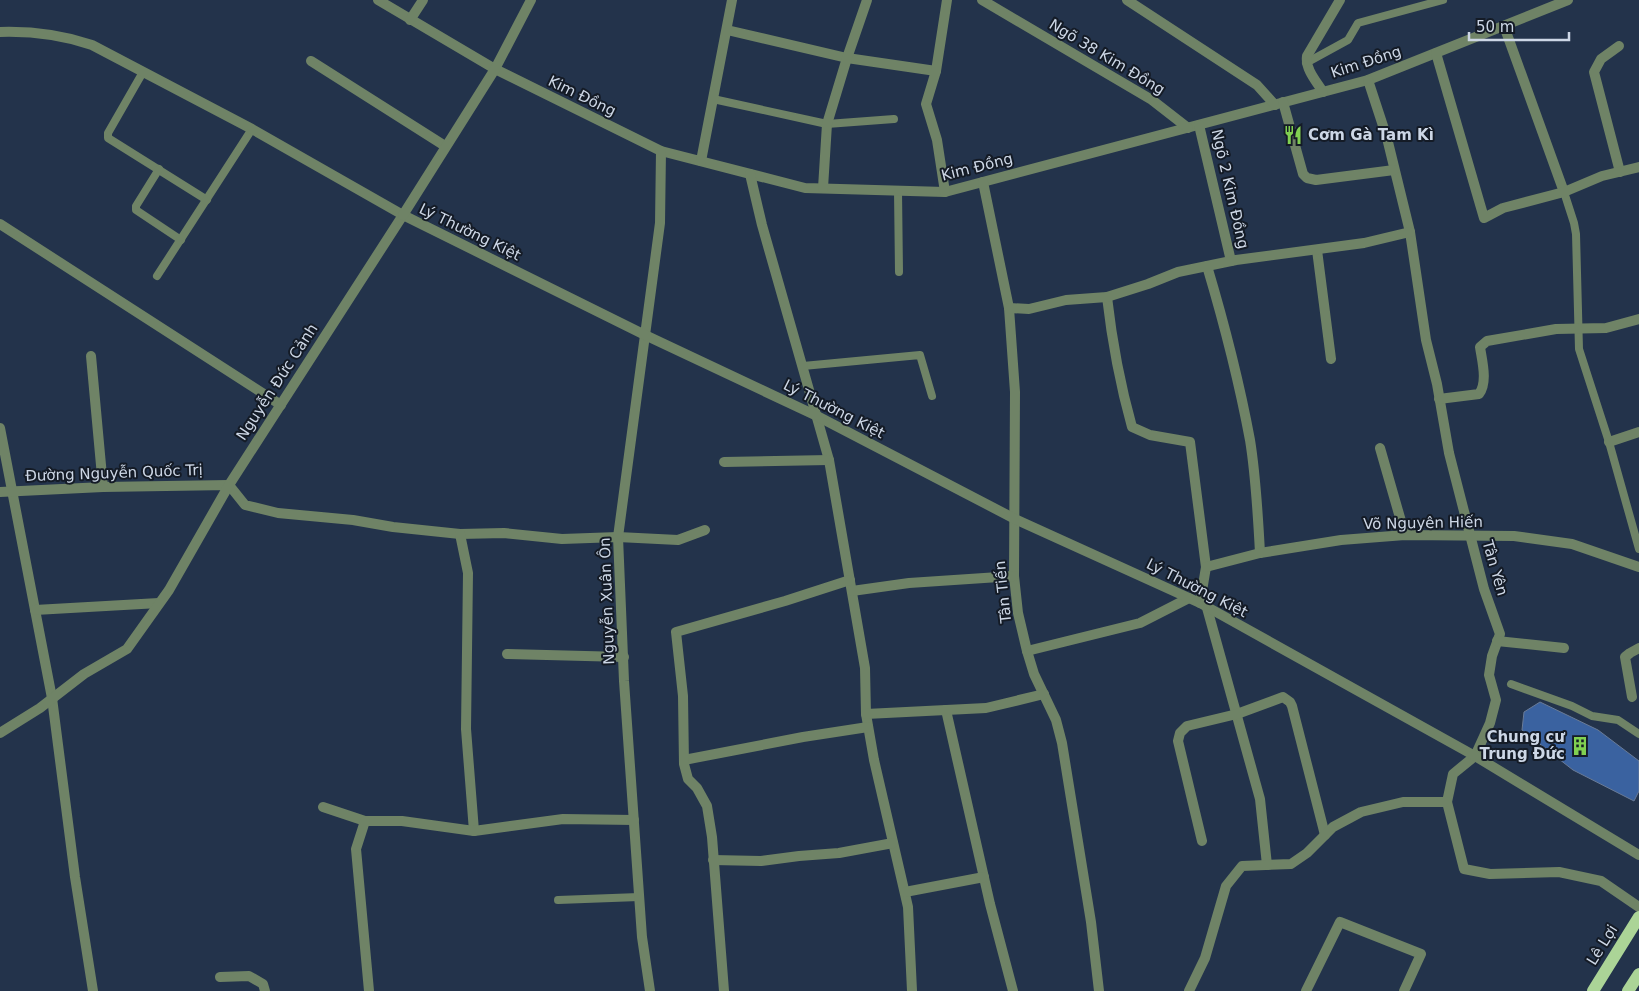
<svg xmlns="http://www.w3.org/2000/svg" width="1639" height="991" viewBox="0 0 1639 991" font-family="'DejaVu Sans',sans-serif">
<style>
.building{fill:#3a62a0;stroke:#697b97}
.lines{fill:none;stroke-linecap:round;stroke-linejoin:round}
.service{stroke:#6f8366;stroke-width:8}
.minor{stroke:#6f8366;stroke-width:10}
.tertiary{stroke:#6f8366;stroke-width:10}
.primary{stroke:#abd497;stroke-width:12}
.labels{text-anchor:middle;stroke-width:4;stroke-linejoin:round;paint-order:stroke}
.street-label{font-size:15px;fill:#cdd7e6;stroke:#141b26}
.poi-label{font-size:15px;font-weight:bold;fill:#cdd7e6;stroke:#141b26;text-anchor:start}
</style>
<rect width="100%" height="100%" fill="#23334b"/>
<path class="building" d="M1540,702L1598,730L1639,761V791L1634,801L1573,770L1522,730L1524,712Z"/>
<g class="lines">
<g class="service">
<path d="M1306,63L1348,40L1358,23L1443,0"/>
<path d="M143,72L108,133V138L207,200"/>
<path d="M713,99L827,124L894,119"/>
<path d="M159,169L136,206V210L181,240"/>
<path d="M898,191L899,272"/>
<path d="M1564,192L1574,223L1576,234L1579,349L1609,442L1639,549"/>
<path d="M157,276L252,129"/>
<path d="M803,366L920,355L932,396"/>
<path d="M1511,684L1572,706L1592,716L1618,720L1639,734"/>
<path d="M558,900L639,897"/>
</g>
<g class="minor">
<path d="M378,0L495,69L661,151L805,188L945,192L1368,80L1568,0"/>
<path d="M982,0L1152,100L1188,128"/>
<path d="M1127,0L1257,85L1275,105"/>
<path d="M410,20L423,0"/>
<path d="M1504,26L1564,192"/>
<path d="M727,30L847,58L936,71"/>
<path d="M1619,46L1601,59L1594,72L1620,172"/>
<path d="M1436,53L1484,218L1503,208L1564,192L1602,176L1639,167"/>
<path d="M311,61L445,146"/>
<path d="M1368,80L1387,138L1410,232L1426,340L1437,384L1449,453L1484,589L1500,634L1492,656L1489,675L1496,700L1490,723L1475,756L1453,774L1447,802L1464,869L1490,874L1559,872L1601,881L1639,907"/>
<path d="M1323,92C1316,81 1305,69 1307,56L1340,0"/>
<path d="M1283,102L1303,174L1307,178L1316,180L1394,170"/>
<path d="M1199,125L1231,261"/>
<path d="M701,161L732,0"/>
<path d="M750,174L762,225L829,460L865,668L866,714L874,760L908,907L912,991"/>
<path d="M983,182L1009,308L1015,392L1014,576L1018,613L1027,651L1034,674L1056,720L1062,743L1091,922L1099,991"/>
<path d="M823,188L827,124L847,58L867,0"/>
<path d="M945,192L937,140L926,104L936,71L947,0"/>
<path d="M0,224L281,405"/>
<path d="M1317,250L1331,359"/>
<path d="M1207,266C1224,323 1239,381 1250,440C1256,477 1258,515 1260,553"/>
<path d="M1107,297C1112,341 1120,384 1132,427L1150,435L1190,442L1206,567L1200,603"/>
<path d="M1009,308L1029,309L1066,300L1107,297L1148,284L1178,272L1236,260L1364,243L1410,232"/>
<path d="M91,356L103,487"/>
<path d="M1439,399L1479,394C1488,382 1482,361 1480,347L1487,341L1556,329L1606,328L1639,319"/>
<path d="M0,428L52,698L75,877L93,991"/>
<path d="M1609,442L1639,432"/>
<path d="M1380,448L1405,535"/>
<path d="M724,462L829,460"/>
<path d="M0,492L103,487L229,485L245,505L278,513L353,520L393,527L460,534L504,533L562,539L618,537L678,540L705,530"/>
<path d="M460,534L468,573L466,729L474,831"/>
<path d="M1206,567L1260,553L1341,540L1405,535L1514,536L1572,544L1639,567"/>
<path d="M852,591L909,583L1014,576"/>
<path d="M1207,608L1260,799L1267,865"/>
<path d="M35,610L159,603"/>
<path d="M1497,641L1564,648"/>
<path d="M1027,651L1140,623L1189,598"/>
<path d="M507,654L624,657"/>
<path d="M1632,697L1625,657L1630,653L1639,648"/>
<path d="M946,710L990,904L1013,991"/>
<path d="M866,714L986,708L1044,694"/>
<path d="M0,733L40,708L84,674L127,649L169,590L229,485L403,215"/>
<path d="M684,760L803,737L868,727"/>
<path d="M323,807L365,821H402L474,831L563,819L634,820"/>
<path d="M365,821L356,849L369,991"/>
<path d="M1202,841L1178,741L1180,733L1187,726L1237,714L1283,697L1290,702L1292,706L1325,835"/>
<path d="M713,860L761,861L799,856L839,853L893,843"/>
<path d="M905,892L984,877"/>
<path d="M220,977L249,976L263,984L265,991"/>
<path d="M650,991L642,937L624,681L618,537L660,223L661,151"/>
<path d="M724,991L712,837L707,806L697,788L688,779L684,764L683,696L676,632L785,601L850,580"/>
<path d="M1189,991L1205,958L1226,886L1242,866L1291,864L1307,853L1333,827L1361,812L1403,802H1447"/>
<path d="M1306,991L1340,922L1421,954L1404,991"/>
</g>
<g class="tertiary">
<path d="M0,32C32,31 62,35 92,45L252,129L403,215L645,335L817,416L1015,519L1200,603L1475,756L1639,855"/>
<path d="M403,215L495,69L531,0"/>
</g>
<g class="primary">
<path d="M1593,991L1639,917"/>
<path d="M1628,991L1639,974"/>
</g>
</g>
<defs>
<g id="restaurant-bare" transform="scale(1.5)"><path d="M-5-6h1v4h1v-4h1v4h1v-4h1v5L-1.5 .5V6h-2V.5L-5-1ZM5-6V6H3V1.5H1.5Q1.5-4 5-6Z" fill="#80d051" stroke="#141b26" stroke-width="2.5" paint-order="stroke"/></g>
<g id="building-bare" transform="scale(1.5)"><path d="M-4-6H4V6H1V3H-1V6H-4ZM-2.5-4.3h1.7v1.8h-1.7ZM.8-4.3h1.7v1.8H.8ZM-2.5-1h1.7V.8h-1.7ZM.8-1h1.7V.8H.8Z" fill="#80d051" stroke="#141b26" stroke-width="2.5" paint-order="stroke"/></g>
</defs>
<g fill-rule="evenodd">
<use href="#restaurant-bare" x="1293" y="135"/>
<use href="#building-bare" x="1580" y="746"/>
</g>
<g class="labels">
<g class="street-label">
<text transform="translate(1107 57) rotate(31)" y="5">Ngõ 38 Kim Đồng</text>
<text transform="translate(1366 62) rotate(-18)" y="5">Kim Đồng</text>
<text transform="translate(582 96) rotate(26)" y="5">Kim Đồng</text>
<text transform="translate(977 167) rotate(-14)" y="5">Kim Đồng</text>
<text transform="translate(1230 189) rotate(77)" y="5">Ngõ 2 Kim Đồng</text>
<text transform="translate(470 232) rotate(26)" y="5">Lý Thường Kiệt</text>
<text transform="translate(277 382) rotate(-57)" y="5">Nguyễn Đức Cảnh</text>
<text transform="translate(834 409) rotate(27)" y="5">Lý Thường Kiệt</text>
<text transform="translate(114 473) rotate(-2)" y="5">Đường Nguyễn Quốc Trị</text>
<text transform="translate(1423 523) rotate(-1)" y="5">Võ Nguyên Hiến</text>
<text transform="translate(1495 568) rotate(74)" y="5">Tân Yên</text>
<text transform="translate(1197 588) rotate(27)" y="5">Lý Thường Kiệt</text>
<text transform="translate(1003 592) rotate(-96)" y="5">Tân Tiến</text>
<text transform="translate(607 601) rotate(-92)" y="5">Nguyễn Xuân Ôn</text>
<text transform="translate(1602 945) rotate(-58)" y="5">Lê Lợi</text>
</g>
<g class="poi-label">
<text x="1308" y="140">Cơm Gà Tam Kì</text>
<text x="1565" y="742" text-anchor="end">Chung cư<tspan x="1565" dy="17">Trung Đức</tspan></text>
</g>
</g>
<path d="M1469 32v8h100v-8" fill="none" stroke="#cdd7e6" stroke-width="2.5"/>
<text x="1476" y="32" font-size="15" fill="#cdd7e6" stroke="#141b26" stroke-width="4" paint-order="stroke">50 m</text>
</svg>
